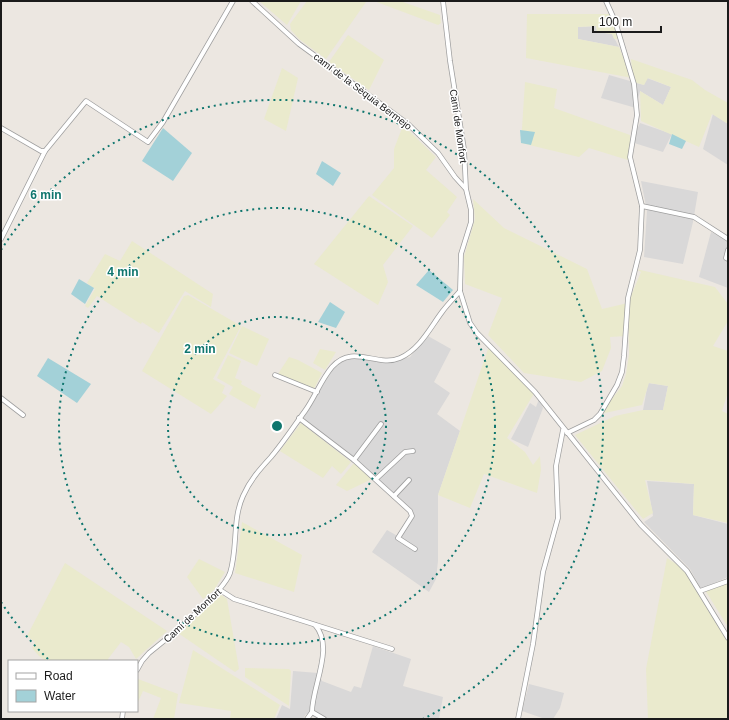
<svg xmlns="http://www.w3.org/2000/svg" width="729" height="720" viewBox="0 0 729 720" font-family="Helvetica,sans-serif">
<style>
.residential{fill:#d9d8d8}
.farmland{fill:#eaeacd}
.water{fill:#a3d1d8}
.lines{fill:none;stroke-linecap:round;stroke-linejoin:round}
.street-casing{stroke:#9f9f9f;stroke-width:5.5}
.street{stroke:#fff;stroke-width:4}
.ring{fill:none;stroke:#0f766e;stroke-width:2;stroke-dasharray:2 4}
.labels{text-anchor:middle;stroke-width:3;stroke-linejoin:round;paint-order:stroke}
.street-label{font-size:10px;fill:#1b1b1b;stroke:#fff}
.centre{fill:#0f766e;stroke:#fff;stroke-width:2}
.ring-label{font-size:12px;text-anchor:middle;font-weight:bold;fill:#0f766e;stroke:#fff;stroke-width:3;stroke-linejoin:round;paint-order:stroke}
</style>
<rect width="100%" height="100%" fill="#ece7e1"/>
<g class="residential">
<path d="M596,26L597,32L612,34L619,47L578,39V27Z"/>
<path d="M609,75L644,85L647,78L671,87L663,105L640,91L636,108L601,98Z"/>
<path d="M713,114L728,124V165L703,149Z"/>
<path d="M640,123L672,134L663,152L631,142Z"/>
<path d="M641,181L698,192L693,222L683,264L644,257L647,211Z"/>
<path d="M711,232L728,239V288L699,277Z"/>
<path d="M428,336L451,349L434,382L450,393L437,414L460,431L438,495V561L436,579L429,592L372,552L387,530L401,538L413,515L406,506L305,421L304,417L329,375L336,364L343,360L350,357L394,361L410,357Z"/>
<path d="M648,383L668,386L663,410H643Z"/>
<path d="M539,399L543,408L528,447L511,439L530,403L536,407Z"/>
<path d="M647,481L694,484L693,515L728,524V577L701,589L690,569L644,522L653,516Z"/>
<path d="M373,646L411,659L403,686L443,697L439,719H319L306,714L303,719H276L282,705L290,709L293,671L318,673L322,681L351,692L354,686L361,688Z"/>
<path d="M529,684L564,693L560,708L553,719H545L522,711Z"/>
</g>
<g class="farmland">
<path d="M259,1H301L287,25Z"/>
<path d="M307,1L366,2L326,59L299,39L291,30L290,24Z"/>
<path d="M374,1H400L440,15L441,23L438,25Z"/>
<path d="M527,14H612L620,39H614L612,34L597,32L596,26L578,27V39L619,47L632,78L526,58Z"/>
<path d="M348,35L384,60L369,90L329,62Z"/>
<path d="M631,59L692,80L705,90L728,103V124L712,114L699,147L641,121L640,91L663,105L671,87L648,78L644,85L633,82Z"/>
<path d="M282,68L298,78L286,131L264,119Z"/>
<path d="M525,82L557,89L554,108L630,135L631,161L589,148L579,157L521,143Z"/>
<path d="M402,128L409,131L436,157L426,170L457,197L447,212L450,215L432,238L372,195L394,168V149Z"/>
<path d="M369,196L413,226L383,265L388,282L378,305L314,264Z"/>
<path d="M473,199L504,228L587,269L602,309L628,303L641,272L636,269L715,287L728,304V321L713,346L728,351V392L722,411L728,414V523L693,515L694,484L645,480L653,513L643,519L575,435L615,416L643,410H663L668,386L649,383L642,405L600,414L622,386L626,374L629,354L628,309L626,336L610,337L611,348L602,371L581,382L524,373L488,335L502,298L465,284L464,257L475,219Z"/>
<path d="M132,241L213,294L211,307L185,291L159,333L142,322L141,324L97,296L88,308L85,306L95,289L87,283L105,254L120,261Z"/>
<path d="M188,295L241,326L213,379L225,386L222,393L227,396L211,414L142,371L184,296Z"/>
<path d="M242,326L269,339L257,366L229,353Z"/>
<path d="M489,346L535,392L507,438L525,452L533,465L540,456L541,470L537,493L484,474L470,508L438,495Z"/>
<path d="M320,349L336,352L325,370L313,363Z"/>
<path d="M228,355L241,361L235,378L242,381L241,384L261,395L255,409L229,394L233,387L217,378Z"/>
<path d="M289,357L298,360L322,373L314,389L278,374Z"/>
<path d="M301,423L351,462L341,474L332,466L323,478L280,451Z"/>
<path d="M354,463L372,479L347,491L336,485Z"/>
<path d="M242,522L302,555L294,592L235,573Z"/>
<path d="M667,558L687,571L728,639V719H648L646,669Z"/>
<path d="M199,559L225,572L214,590L203,599L187,577Z"/>
<path d="M65,563L167,631L136,659L129,647L121,642L108,659L109,661H46L39,656L32,648L35,642L27,636Z"/>
<path d="M728,583V627L705,590Z"/>
<path d="M220,594L227,599L239,669L235,672L178,633Z"/>
<path d="M193,650L280,705L274,719H230L231,711L179,703Z"/>
<path d="M245,668L289,669L291,671L289,706L245,677Z"/>
<path d="M138,679L178,694L174,719H153L161,698L143,691L137,704Z"/>
</g>
<g class="water">
<path d="M163,128L192,153L173,181L142,161Z"/>
<path d="M520,130L535,132L531,145L521,143Z"/>
<path d="M672,134L686,141L682,149L669,144Z"/>
<path d="M322,161L341,173L333,186L316,174Z"/>
<path d="M429,270L453,290L443,302L416,285Z"/>
<path d="M79,279L94,288L85,304L71,294Z"/>
<path d="M330,302L345,312L336,328L318,322Z"/>
<path d="M48,358L91,384L77,403L37,376Z"/>
</g>
<g class="lines">
<g class="street-casing">
<g id="street">
<path d="M252,1L299,44L408,124L438,153L455,177L465,188"/>
<path d="M443,1L450,61L464,149L466,189L471,210V222L461,254L460,291L470,323L477,333L535,392L641,525L687,571L728,638"/>
<path d="M1,128L41,151H45L86,101L148,142L163,122L233,1"/>
<path d="M642,206L694,217L728,239"/>
<path d="M1,239L45,151"/>
<path d="M728,250L726,258L728,259"/>
<path d="M275,375L317,392"/>
<path d="M1,398L23,415"/>
<path d="M299,418L354,460L410,511L412,516L398,538L415,549"/>
<path d="M567,433L594,420L600,414L617,385L622,372L624,356L628,298L640,250L642,206L630,157L637,115L634,84L615,21L606,1"/>
<path d="M354,460L381,424"/>
<path d="M376,479L405,452L413,451"/>
<path d="M394,496L409,480"/>
<path d="M220,590L234,599L392,649"/>
<path d="M700,591L728,581"/>
<path d="M315,625C335,647 312,686 312,712L324,719"/>
<path d="M137,670L142,661L149,653C167,639 223,593 230,573C238,548 232,520 243,496C250,480 260,469 271,457C283,443 294,426 305,411C315,397 321,380 332,367C353,343 377,368 400,358C420,349 430,328 442,312C448,304 454,298 460,291"/>
<path d="M122,719L123,711"/>
<path d="M307,719L312,712"/>
<path d="M518,719L533,644L543,572L558,518L556,466L563,430"/>
</g>
</g>
<use href="#street" class="street"/>
</g>
<g class="ring">
<circle cx="277" cy="426" r="109"/>
<circle cx="277" cy="426" r="218"/>
<path d="M48 659A327 327 0 0 1 1 602M1 250A327 327 0 1 1 423 719"/>
</g>
<g class="labels">
<g class="street-label">
<text transform="translate(363 91) rotate(37)" y="4">camí de la Sèquia Bermejo</text>
<text transform="translate(459 126) rotate(82)" y="4">Camí de Monfort</text>
<text transform="translate(192 615) rotate(-43)" y="4">Camí de Monfort</text>
</g>
</g>
<circle cx="277" cy="426" r="6" class="centre"/>
<g class="ring-label">
<text x="46" y="199">6 min</text>
<text x="123" y="276">4 min</text>
<text x="200" y="353">2 min</text>
</g>
<rect width="729" height="720" fill="none" stroke="#1b1b1b" stroke-width="4"/>
<rect x="8" y="660" width="130" height="52" fill="#ffffff" stroke="#a4a4a4"/>
<rect x="16" y="673" width="20" height="6" fill="#ffffff" stroke="#a4a4a4"/>
<text x="44" y="680" font-size="12" fill="#1b1b1b">Road</text>
<rect x="16" y="690" width="20" height="12" fill="#a3d1d8" stroke="#a4a4a4"/>
<text x="44" y="700" font-size="12" fill="#1b1b1b">Water</text>
<path d="M593 26v6h68v-6" fill="none" stroke="#1b1b1b" stroke-width="2"/>
<text x="599" y="26" font-size="12" fill="#1b1b1b" stroke="#ffffff" stroke-width="3" paint-order="stroke">100 m</text>
</svg>
